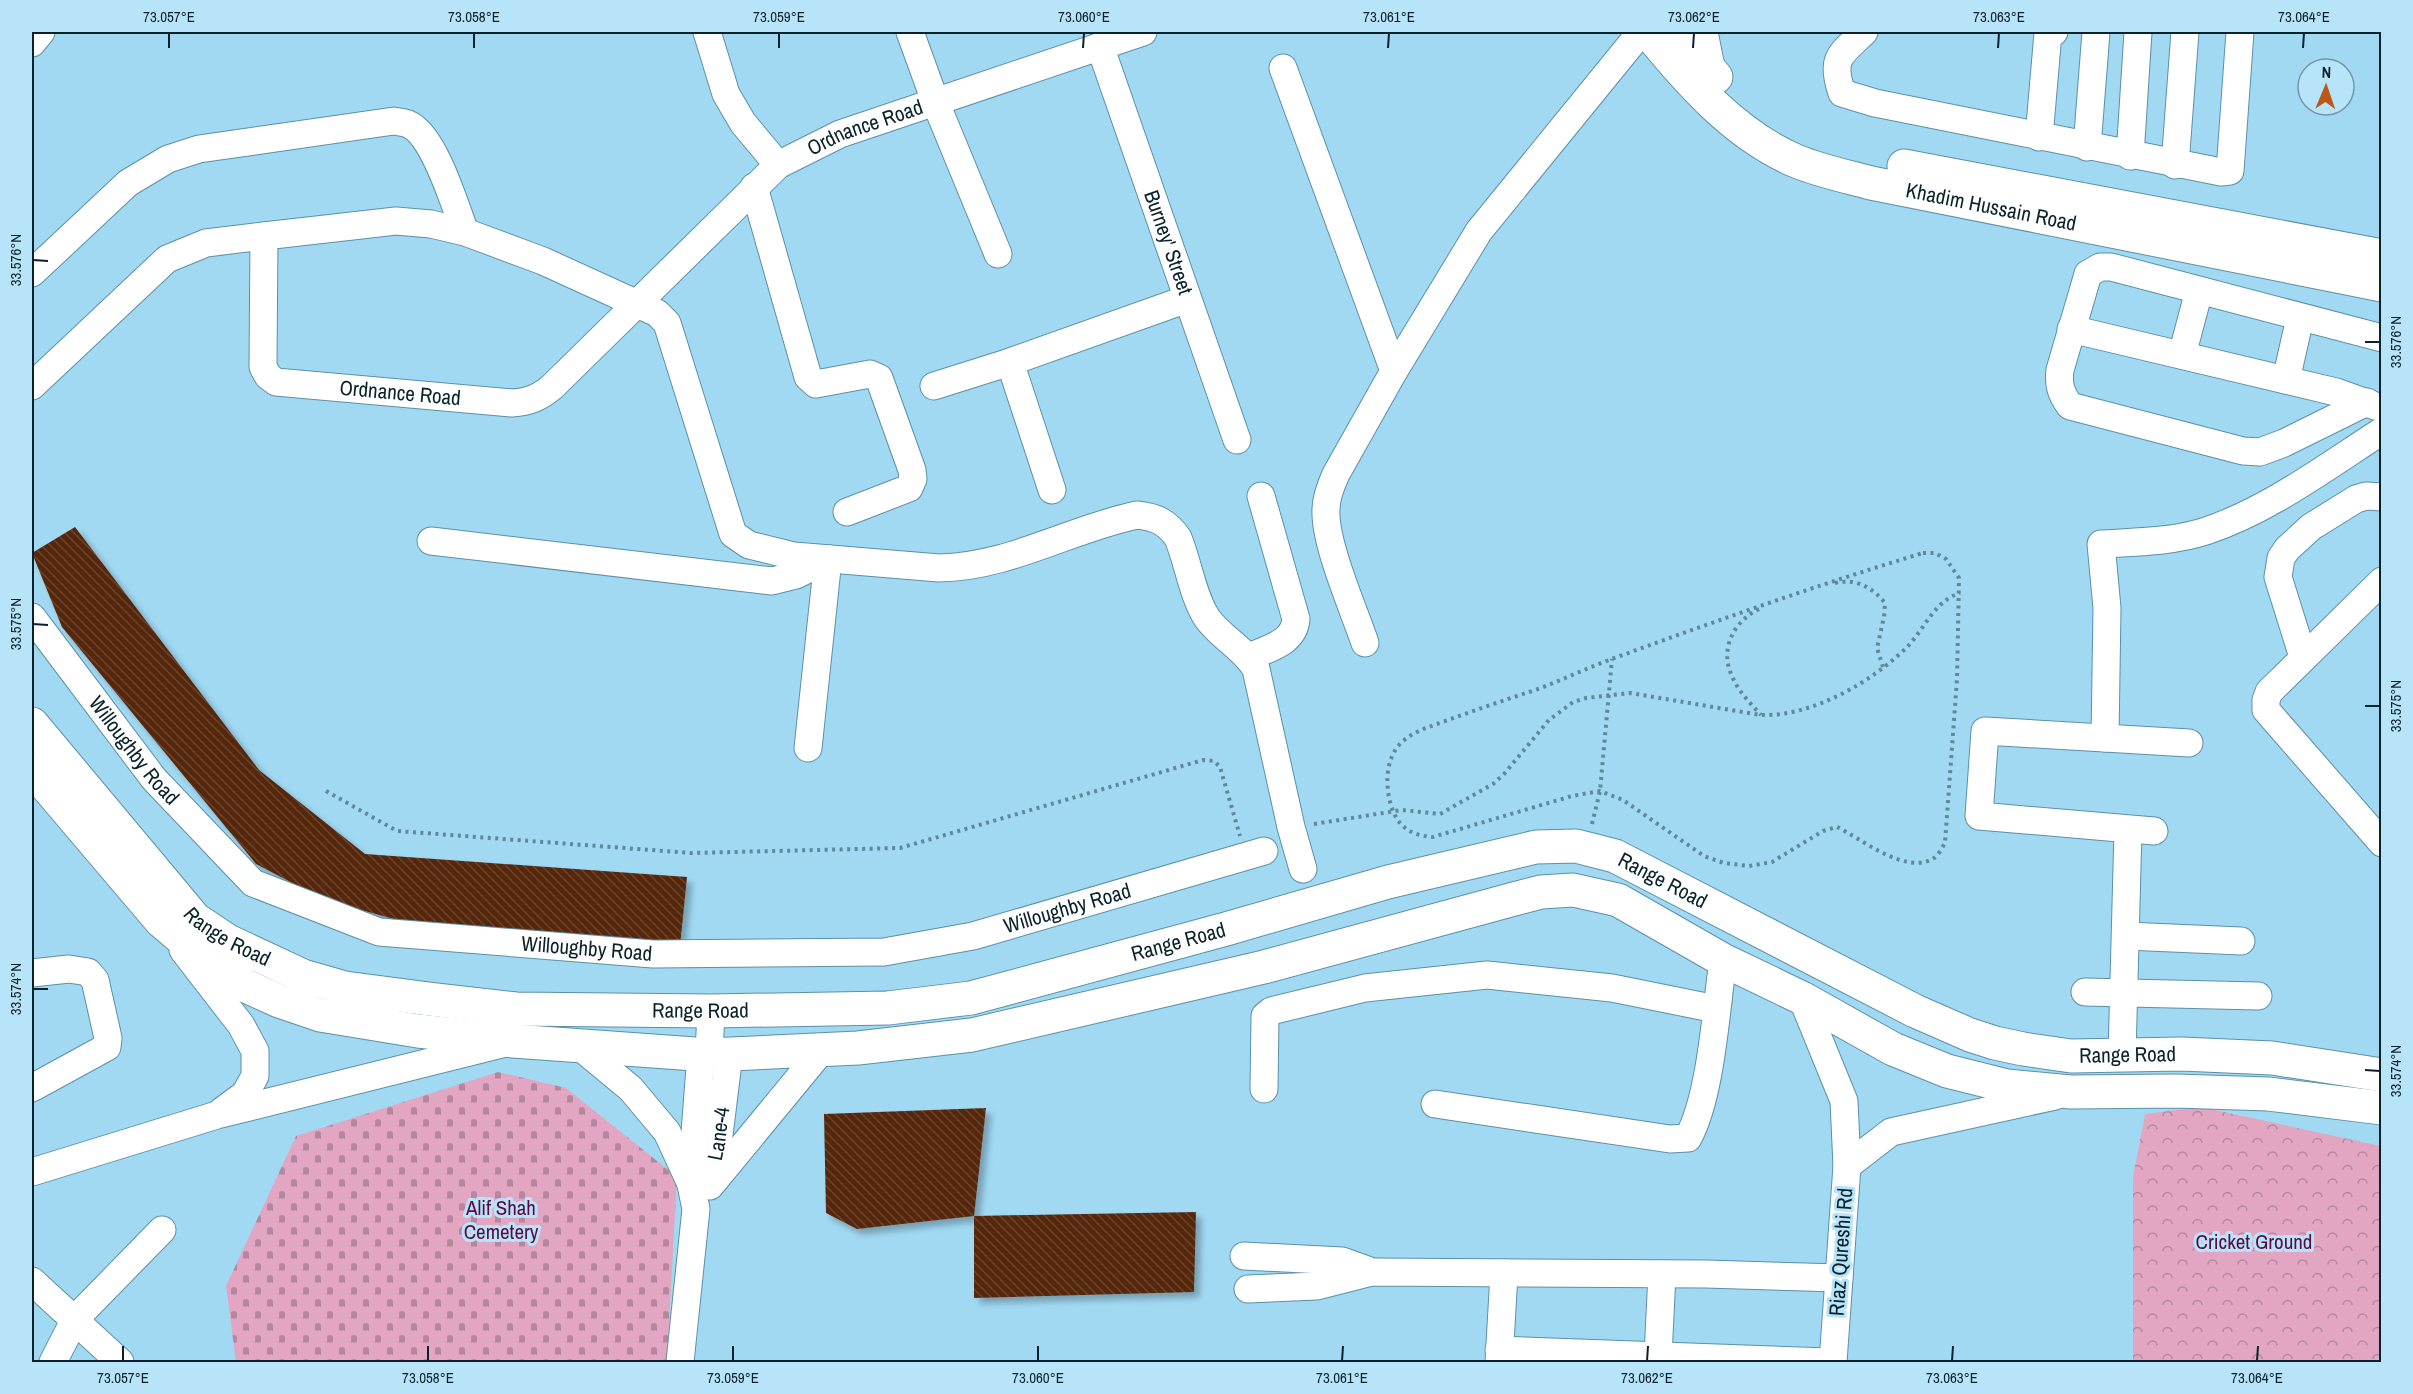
<svg xmlns="http://www.w3.org/2000/svg" width="2413" height="1394" viewBox="0 0 2413 1394" font-family="'Archivo Narrow',sans-serif">
<style>
.cemetery{fill:url(#cemetery-stones)}
.park{fill:url(#park-crowns)}
.building{fill:url(#building-back-hatch);filter:url(#shadow)}
.lines{fill:none;stroke-linecap:round;stroke-linejoin:round}
.minor-casing{stroke:#5b90a8;stroke-width:29}
.major-casing{stroke:#5b90a8;stroke-width:35}
.path{stroke:#5f889a;stroke-width:4;stroke-dasharray:3 4.5;stroke-linecap:butt}
.minor{stroke:#fff;stroke-width:27}
.major{stroke:#fff;stroke-width:33}
.ticks{fill:none;stroke:#0b222b;stroke-width:2}
.labels{text-anchor:middle;stroke-width:6;stroke-linejoin:round;paint-order:stroke}
.street-label{font-size:21px;fill:#0b222b;stroke:#b8e4f9}
.park-label{font-size:21px;fill:#600840;stroke:#b8e4f9}
.neatline{fill:none;stroke:#0b222b;stroke-width:2}
.ticks-label{font-size:15px;text-anchor:middle;fill:#0b222b}
</style>
<defs>
<pattern id="cemetery-stones" width="16" height="16" patternUnits="userSpaceOnUse" patternTransform="scale(1.5)"><rect width="16" height="16" fill="#e2a6c3"/><path d="M2 7V4a2 2 0 0 1 4 0v3zM10 15v-3a2 2 0 0 1 4 0v3z" fill="#b5879f"/></pattern>
<pattern id="park-crowns" width="20" height="18" patternUnits="userSpaceOnUse" patternTransform="scale(1.5)"><rect width="20" height="18" fill="#e2a6c3"/><path d="M2 6a3 3 0 1 1 6 0M12 15a3 3 0 1 1 6 0" fill="none" stroke="#b5879f"/></pattern>
<pattern id="building-back-hatch" width="6" height="6" patternUnits="userSpaceOnUse" patternTransform="scale(1.5)"><rect width="6" height="6" fill="#56270a"/><path d="M-1 5l2 2M0 0l6 6M5-1l2 2" fill="none" stroke="#69452e"/></pattern>
<filter id="shadow"><feDropShadow dx="5.5" dy="5.5" stdDeviation="3" flood-color="#0004"/></filter>
</defs>
<rect width="100%" height="100%" fill="#a1d9f3"/>
<path class="cemetery" d="M498,1072L566,1088L677,1177L667,1362H236L226,1286L296,1136Z"/>
<path class="park" d="M2201,1107L2381,1146L2382,1345L2377,1362H2133V1177L2145,1114Z"/>
<g class="building">
<path d="M75,527L259,770L365,854L687,877L680,946L394,919L325,900L256,864L62,627L32,553Z"/>
<path d="M986,1108L974,1216L857,1229L826,1213L824,1114Z"/>
<path d="M1196,1212L1194,1292L974,1298V1216Z"/>
</g>
<g class="lines">
<g class="minor-casing">
<g id="minor">
<path d="M707,32L726,94L743,123L778,165"/>
<path d="M910,32L935,101L998,254"/>
<path d="M1704,32L1712,72"/>
<path d="M1864,32C1840,55 1830,58 1842,93L1875,103L2221,172L2230,171L2240,32"/>
<path d="M32,43L41,32"/>
<path id="s1" d="M1100,46L1237,440"/>
<path d="M1283,68L1394,371"/>
<path d="M2039,137L2048,33L2054,32"/>
<path d="M2087,147L2096,32"/>
<path d="M2130,156L2138,32"/>
<path d="M2175,165L2185,32"/>
<path d="M754,187L808,377L816,384L870,374L879,378L912,470L913,479L909,488L847,512"/>
<path id="s2" d="M264,236L263,367L268,376L276,382L512,403C528,402 539,398 552,387L778,165L840,134L1143,32"/>
<path d="M32,273L128,183L168,159L199,149L394,121C398,122 404,122 408,124C434,134 455,206 465,232"/>
<path d="M2071,329L2336,392L2375,406"/>
<path d="M2182,355L2199,291"/>
<path d="M1010,362L1052,490"/>
<path d="M2286,380L2300,318"/>
<path d="M32,386L167,259L206,243L264,236L396,221L431,224L465,232L543,261L657,313L667,323L733,534L749,545L794,556L939,568C1009,567 1070,529 1137,515C1156,517 1167,522 1178,538C1188,562 1193,597 1207,618C1221,638 1244,648 1256,669L1291,827L1303,869"/>
<path d="M934,386L1010,362L1187,299"/>
<path d="M2367,402L2284,443L2260,452L2243,451L2070,406C2061,394 2058,384 2060,370L2088,274L2100,267H2111L2382,338"/>
<path d="M431,541L772,581L796,575L828,559"/>
<path d="M2382,581L2269,692L2266,700V710L2382,843"/>
<path id="s3" d="M32,617L154,779L253,883L379,932L653,954L884,952L973,936L1264,851"/>
<path d="M1365,643C1354,610 1324,543 1326,509C1326,497 1331,485 1336,474L1394,371L1479,231L1641,32"/>
<path d="M1249,657C1269,648 1294,643 1296,619L1261,496"/>
<path d="M2303,657L2278,577L2281,558L2287,549L2311,527L2356,499L2366,496L2382,497"/>
<path d="M2105,738L2107,608L2101,544C2136,542 2172,542 2206,531C2269,510 2326,467 2382,431"/>
<path d="M808,748L828,559"/>
<path d="M2154,831L1979,816L1985,731L2189,743"/>
<path d="M2126,936L2241,941"/>
<path d="M183,950L241,1025L255,1051V1076L245,1094L222,1111"/>
<path d="M32,973L69,969L88,972L95,980L108,1038L107,1047L32,1088"/>
<path d="M2085,992L2258,996"/>
<path d="M1802,998L1844,1101L1847,1166L1833,1362"/>
<path d="M578,1045L631,1089L667,1132L691,1184"/>
<path d="M709,1055L711,1011"/>
<path d="M2122,1055L2128,830"/>
<path d="M1264,1089L1265,1016L1271,1011L1365,988L1487,975L1612,988L1716,1009"/>
<path d="M1435,1104L1670,1139L1688,1138C1711,1096 1716,1010 1723,960"/>
<path d="M1847,1166L1891,1132L2055,1096"/>
<path d="M32,1172L217,1115L502,1044"/>
<path id="s4" d="M710,1185L718,1143L729,1054"/>
<path d="M710,1186L822,1050"/>
<path d="M1244,1256L1342,1261L1367,1270"/>
<path d="M32,1281L120,1362"/>
<path d="M1248,1289L1317,1286L1372,1272L1706,1274L1839,1278"/>
<path d="M1499,1350L1829,1362"/>
<path d="M1658,1356L1662,1274"/>
<path d="M53,1362L75,1319L162,1230"/>
<path d="M680,1362L696,1209L691,1185L701,1054"/>
<path d="M1499,1362L1504,1273"/>
</g>
</g>
<g class="major-casing">
<g id="major">
<path id="s5" d="M1648,32C1689,82 1735,135 1796,161C1820,171 1845,176 1871,183L2382,285"/>
<path d="M1679,32L1716,77"/>
<path d="M1904,166L2382,256"/>
<path id="s6" d="M32,724L195,919L228,941L303,976L345,988L429,999L516,1009L711,1011L888,1008L971,998L1226,929L1388,882L1536,847L1576,846L1615,856L1915,1011L1970,1035L1995,1043L2023,1049L2071,1056L2182,1054L2272,1058L2382,1075"/>
<path d="M32,769L161,921L201,955L246,986L279,1001L320,1015L418,1031L513,1041L709,1055L858,1048L972,1035L1264,967L1514,899L1541,892L1573,890L1618,900L1723,960L1802,998L1893,1049L1947,1071L2007,1086L2071,1092L2176,1091L2268,1094L2382,1108"/>
</g>
</g>
<g class="path">
<path d="M1923,553H1935L1946,559L1959,578L1957,679L1945,843C1942,848 1938,856 1934,858C1906,876 1862,839 1837,827L1823,831L1772,862L1749,866L1724,863L1704,856L1623,800L1600,791L1572,796L1433,837C1416,836 1401,830 1394,813C1384,791 1384,757 1403,741C1416,730 1432,726 1448,720C1478,709 1508,699 1538,689C1562,680 1585,669 1609,660C1713,622 1817,585 1923,553Z"/>
<path d="M1835,583C1856,578 1872,587 1885,603L1884,617L1877,648L1883,667"/>
<path d="M1759,609C1734,621 1719,649 1732,676C1738,691 1750,703 1761,715"/>
<path d="M326,791L397,831L691,853L900,848L1203,760L1214,761L1220,767L1240,836"/>
<path d="M1314,824L1402,810L1440,814L1493,784L1504,774L1549,720L1573,702L1586,698L1630,693L1761,715C1812,717 1874,681 1909,645C1926,626 1935,601 1960,593"/>
<path d="M1592,824L1600,791L1612,659"/>
</g>
<use href="#minor" class="minor"/>
<use href="#major" class="major"/>
</g>
<path class="ticks" d="M169,48V33M474,48V33M779,48V33M1083,48L1084,33M1388,48L1389,33M1693,48L1694,33M1998,48L1999,33M2303,48L2304,33M33,260L48,261M2365,342H2380M33,624L48,625M2365,706H2380M33,989H48M2365,1070L2380,1071M123,1361V1346M428,1361V1346M733,1361V1346M1038,1361V1346M1342,1361L1343,1346M1647,1361L1648,1346M1952,1361L1953,1346M2257,1361L2258,1346"/>
<g class="labels">
<g class="street-label">
<text dy="7" stroke="none"><textPath href="#s2" startOffset="844">Ordnance Road</textPath></text>
<text dy="7" stroke="none"><textPath href="#s5" startOffset="399">Khadim Hussain Road</textPath></text>
<text dy="7" stroke="none"><textPath href="#s1" startOffset="208">Burney' Street</textPath></text>
<text dy="7" stroke="none"><textPath href="#s2" startOffset="276">Ordnance Road</textPath></text>
<text dy="7" stroke="none"><textPath href="#s3" startOffset="168">Willoughby Road</textPath></text>
<text dy="7" stroke="none"><textPath href="#s6" startOffset="1767">Range Road</textPath></text>
<text dy="7" stroke="none"><textPath href="#s3" startOffset="1176">Willoughby Road</textPath></text>
<text dy="7" stroke="none"><textPath href="#s6" startOffset="291">Range Road</textPath></text>
<text dy="7" stroke="none"><textPath href="#s6" startOffset="1263">Range Road</textPath></text>
<text dy="7" stroke="none"><textPath href="#s3" startOffset="690">Willoughby Road</textPath></text>
<text dy="7" stroke="none"><textPath href="#s6" startOffset="777">Range Road</textPath></text>
<text dy="7" stroke="none"><textPath href="#s6" startOffset="2271">Range Road</textPath></text>
<text dy="7" stroke="none"><textPath href="#s4" startOffset="52">Lane-4</textPath></text>
<text transform="translate(1841 1252) rotate(-86)" y="7">Riaz Qureshi Rd</text>
</g>
<g class="park-label">
<text x="501" y="1215">Alif Shah<tspan x="501" dy="24">Cemetery</tspan></text>
<text x="2254" y="1249">Cricket Ground</text>
</g>
</g>
<rect width="2413" height="1394" fill="none" stroke="#b8e4f9" stroke-width="66"/>
<g transform="translate(2326 87) rotate(2)"><circle r="28" fill="#b8e4f9" stroke="#7396a7" stroke-width="1.5"/>
<path d="M0-4.5L10 22L0 15L-10 22Z" fill="#b95818"/>
<text y="-9" font-size="16" font-weight="bold" text-anchor="middle" fill="#0b222b">N</text>
</g>
<rect x="33" y="33" width="2347" height="1328" class="neatline"/>
<g class="ticks-label">
<text x="169" y="22">73.057°E</text>
<text x="474" y="22">73.058°E</text>
<text x="779" y="22">73.059°E</text>
<text x="1084" y="22">73.060°E</text>
<text x="1389" y="22">73.061°E</text>
<text x="1694" y="22">73.062°E</text>
<text x="1999" y="22">73.063°E</text>
<text x="2304" y="22">73.064°E</text>
<text transform="translate(16 260) rotate(-90)" y="5">33.576°N</text>
<text transform="translate(2396 342) rotate(-90)" y="5">33.576°N</text>
<text transform="translate(16 624) rotate(-90)" y="5">33.575°N</text>
<text transform="translate(2396 706) rotate(-90)" y="5">33.575°N</text>
<text transform="translate(16 989) rotate(-90)" y="5">33.574°N</text>
<text transform="translate(2396 1071) rotate(-90)" y="5">33.574°N</text>
<text x="123" y="1383">73.057°E</text>
<text x="428" y="1383">73.058°E</text>
<text x="733" y="1383">73.059°E</text>
<text x="1038" y="1383">73.060°E</text>
<text x="1342" y="1383">73.061°E</text>
<text x="1647" y="1383">73.062°E</text>
<text x="1952" y="1383">73.063°E</text>
<text x="2257" y="1383">73.064°E</text>
</g>
</svg>
